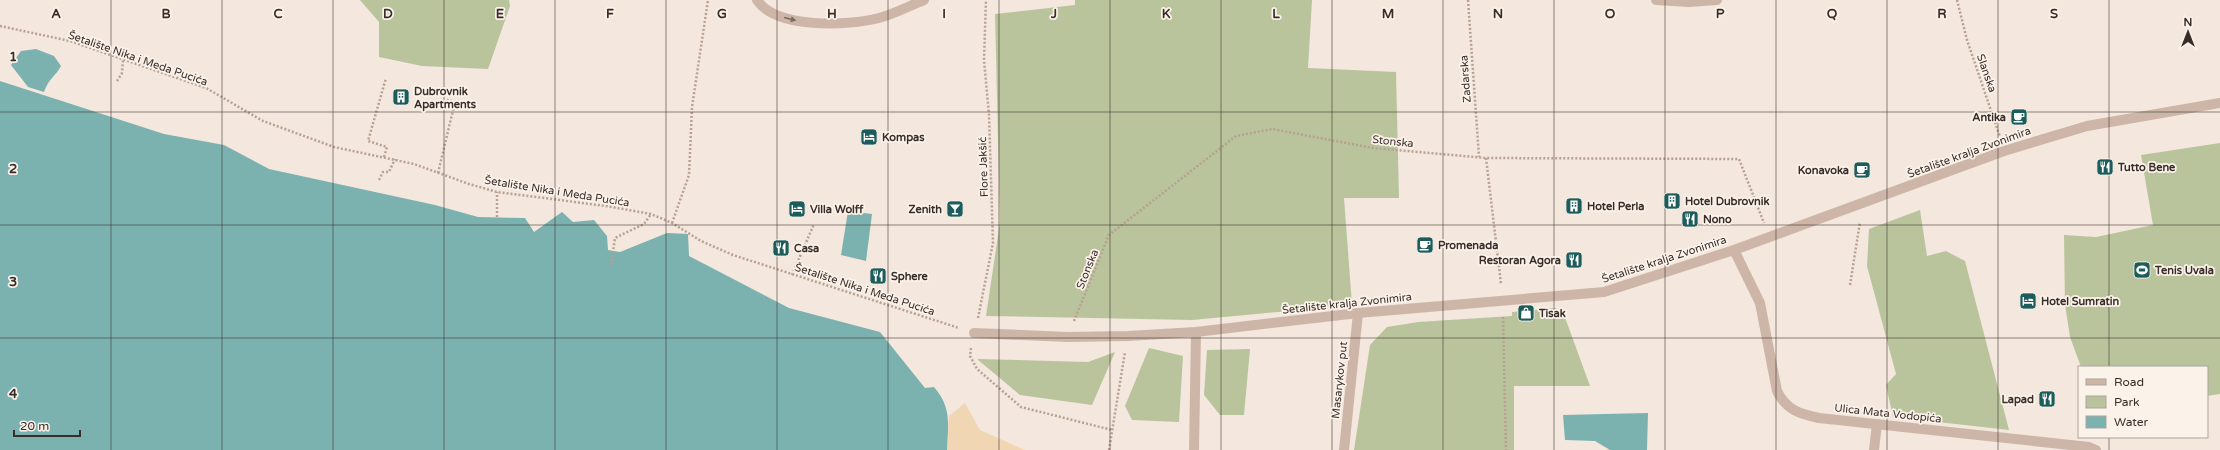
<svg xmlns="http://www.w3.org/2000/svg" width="2220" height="450" viewBox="0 0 2220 450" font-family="'Varela Round',sans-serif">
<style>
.green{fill:#b9c49c}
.sand{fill:#f0d6b3}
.water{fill:#7bb2b0}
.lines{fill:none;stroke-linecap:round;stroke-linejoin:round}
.path{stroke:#b8a092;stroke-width:2.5;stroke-dasharray:2 2;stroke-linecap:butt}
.lane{stroke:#cdb6a8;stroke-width:10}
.street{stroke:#cdb6a8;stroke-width:10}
.oneway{fill:#7c6b62}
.grid{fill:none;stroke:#392d29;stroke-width:1;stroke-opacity:0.55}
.labels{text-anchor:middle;stroke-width:3.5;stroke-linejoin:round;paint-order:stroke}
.street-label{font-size:11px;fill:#392d29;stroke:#fbf2ea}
.poi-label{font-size:11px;font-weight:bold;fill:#392d29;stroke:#fbf2ea;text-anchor:start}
.grid-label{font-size:13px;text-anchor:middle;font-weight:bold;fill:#392d29;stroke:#fbf2ea;stroke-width:3.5;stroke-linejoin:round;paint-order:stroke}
</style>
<rect width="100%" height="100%" fill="#f4e7dd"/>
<g class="green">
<path d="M360,0H509L510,6L488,69L422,66L379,57V22Z"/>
<path d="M1075,0H1312L1308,68L1396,72L1399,198H1344L1352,305L1192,320L986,316L1000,222L995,14L1075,5Z"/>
<path d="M2220,143V394L2207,396V367H2081L2070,337L2065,304L2064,235L2096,237L2153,225L2141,155Z"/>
<path d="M1920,210L1927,256L1946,251L1965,261L2009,430L1893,417L1886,385L1896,374L1867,266L1869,229Z"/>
<path d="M1556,308V312H1563L1590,386H1514V450H1354L1370,345L1387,327L1418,322L1512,316V312Z"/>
<path d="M1149,348L1183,356L1179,422L1132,420L1125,406Z"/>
<path d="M1250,349L1244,415H1220L1204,395L1207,350Z"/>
<path d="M1115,352L1092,405L1020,395L977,359L1088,362Z"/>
</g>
<path class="sand" d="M965,403L980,430L1025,450H947L949,416Z"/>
<g class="water">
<path d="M36,49L54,56L61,66C55,77 49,78 44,92L28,87L11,65L21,51Z"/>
<path d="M0,81L164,134L224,145L269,169L435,205L478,217L525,218L534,232L562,212L573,222L594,220L607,236L608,250L620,252L667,233L688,234L689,256L789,308L880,332L925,388L934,387C952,408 948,424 947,450H0Z"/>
<path d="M848,211L872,214L866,261L841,255Z"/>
<path d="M1648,413L1647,450H1610L1595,441L1565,440L1563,415Z"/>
</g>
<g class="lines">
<g class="path">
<path d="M1468,0L1479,157"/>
<path d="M1957,0L1967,40L2000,137"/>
<path d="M0,26L70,41L206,88L263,121L334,147L414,164L469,184L497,192L606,206L651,214L672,223L701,241L733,255L959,328"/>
<path d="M117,81L122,73L123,60"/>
<path d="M384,157L387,147L368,141L386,78"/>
<path d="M1486,158L1501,284"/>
<path d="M438,173L455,102L447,100"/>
<path d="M379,180L383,172H389L395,159"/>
<path d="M497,217V192"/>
<path d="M672,223L689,175L692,107L708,0"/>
<path d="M611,265L615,238L644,224L651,214"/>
<path d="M792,275L814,224"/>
<path d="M1850,285L1860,222"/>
<path d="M1503,317L1506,450"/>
<path d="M978,318L993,243L989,115L984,60L986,0"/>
<path d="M1074,321L1109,235L1236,136L1272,129L1373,148L1486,158L1739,159L1764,223"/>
<path d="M971,348L970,356L977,369L1021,407L1112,430"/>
<path d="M1109,450L1125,352"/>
</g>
<g class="lane">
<path d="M757,0C776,29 848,26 879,18C894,14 909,6 924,0"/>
<path d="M1874,450L1877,424"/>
</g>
<g class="street">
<path d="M1656,0L1689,2L1717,0"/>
<path d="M1734,250L1760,303L1777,391C1786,410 1800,414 1819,418L2089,447L2096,450"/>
<path d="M974,333L1068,337L1128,336L1196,332L1358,313L1604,292L1734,250L2004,151L2087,126L2220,103"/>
<path d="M1194,450L1196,332"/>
<path d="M1344,450L1358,313"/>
</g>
</g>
<defs><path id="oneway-solid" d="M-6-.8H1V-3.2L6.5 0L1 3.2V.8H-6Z"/></defs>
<use class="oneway" href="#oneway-solid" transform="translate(790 19) rotate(14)"/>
<path class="grid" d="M111,0V450M222,0V450M333,0V450M444,0V450M555,0V450M666,0V450M777,0V450M888,0V450M999,0V450M1110,0V450M1221,0V450M1332,0V450M1443,0V450M1554,0V450M1665,0V450M1776,0V450M1887,0V450M1998,0V450M2109,0V367M0,112H2220M0,225H2220M0,338H2220M2109,437V450"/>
<defs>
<g id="building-square" transform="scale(0.9)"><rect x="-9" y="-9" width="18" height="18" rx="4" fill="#1c5d5c" stroke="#fbf2ea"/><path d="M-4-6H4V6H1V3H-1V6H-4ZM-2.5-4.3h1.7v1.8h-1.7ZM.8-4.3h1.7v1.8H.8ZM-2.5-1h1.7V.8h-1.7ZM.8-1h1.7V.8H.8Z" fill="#fff"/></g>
<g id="cafe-square" transform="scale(0.9)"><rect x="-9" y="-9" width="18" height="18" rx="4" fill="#1c5d5c" stroke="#fbf2ea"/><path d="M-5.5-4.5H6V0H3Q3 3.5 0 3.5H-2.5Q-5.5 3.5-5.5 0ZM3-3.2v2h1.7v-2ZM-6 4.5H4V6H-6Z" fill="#fff"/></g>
<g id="hotel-square" transform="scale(0.9)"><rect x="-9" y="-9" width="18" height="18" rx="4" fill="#1c5d5c" stroke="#fbf2ea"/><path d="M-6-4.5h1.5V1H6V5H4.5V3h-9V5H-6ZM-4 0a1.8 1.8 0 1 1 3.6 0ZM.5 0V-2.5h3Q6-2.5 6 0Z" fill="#fff"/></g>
<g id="restaurant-square" transform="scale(0.9)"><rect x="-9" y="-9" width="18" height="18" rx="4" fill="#1c5d5c" stroke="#fbf2ea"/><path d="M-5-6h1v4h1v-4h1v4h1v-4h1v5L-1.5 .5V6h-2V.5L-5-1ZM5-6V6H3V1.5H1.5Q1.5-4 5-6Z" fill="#fff"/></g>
<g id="bar-square" transform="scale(0.9)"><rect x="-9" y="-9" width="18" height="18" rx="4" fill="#1c5d5c" stroke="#fbf2ea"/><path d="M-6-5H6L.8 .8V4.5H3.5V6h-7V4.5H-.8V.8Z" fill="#fff"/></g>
<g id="stadium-square" transform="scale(0.9)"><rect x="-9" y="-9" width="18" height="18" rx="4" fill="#1c5d5c" stroke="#fbf2ea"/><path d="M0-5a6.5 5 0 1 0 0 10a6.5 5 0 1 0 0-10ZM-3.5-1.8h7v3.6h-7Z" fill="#fff"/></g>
<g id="shop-square" transform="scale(0.9)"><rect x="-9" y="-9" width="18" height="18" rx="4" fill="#1c5d5c" stroke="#fbf2ea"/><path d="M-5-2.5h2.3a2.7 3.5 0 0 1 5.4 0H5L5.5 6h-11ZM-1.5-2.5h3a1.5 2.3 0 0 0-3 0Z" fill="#fff"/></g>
</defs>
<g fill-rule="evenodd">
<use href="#building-square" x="401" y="97"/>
<use href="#cafe-square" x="2019" y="117"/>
<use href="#hotel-square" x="869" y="137"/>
<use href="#restaurant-square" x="2105" y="167"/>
<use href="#cafe-square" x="1862" y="170"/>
<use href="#building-square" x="1672" y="201"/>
<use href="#building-square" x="1574" y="206"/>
<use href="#hotel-square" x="797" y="209"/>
<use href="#bar-square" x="955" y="209"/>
<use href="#restaurant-square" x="1690" y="219"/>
<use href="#cafe-square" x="1425" y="245"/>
<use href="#restaurant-square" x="781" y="248"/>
<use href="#restaurant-square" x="1574" y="260"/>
<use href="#stadium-square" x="2142" y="270"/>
<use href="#restaurant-square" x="878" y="276"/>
<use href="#hotel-square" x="2028" y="301"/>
<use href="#shop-square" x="1526" y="313"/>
<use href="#restaurant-square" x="2047" y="399"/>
</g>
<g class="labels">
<g class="street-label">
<text transform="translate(138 58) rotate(19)" y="4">Šetalište Nika i Meda Pucića</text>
<text transform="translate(1987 73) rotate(71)" y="4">Slanska</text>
<text transform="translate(1465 79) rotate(-94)" y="4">Zadarska</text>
<text transform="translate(1393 141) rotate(6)" y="4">Stonska</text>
<text transform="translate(1969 152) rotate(-20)" y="4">Šetalište kralja Zvonimira</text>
<text transform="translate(983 167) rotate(-92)" y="4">Flore Jakšić</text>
<text transform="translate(557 191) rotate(9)" y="4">Šetalište Nika i Meda Pucića</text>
<text transform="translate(1664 259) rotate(-18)" y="4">Šetalište kralja Zvonimira</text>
<text transform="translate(1087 269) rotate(-68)" y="4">Stonska</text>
<text transform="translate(865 289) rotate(18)" y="4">Šetalište Nika i Meda Pucića</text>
<text transform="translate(1347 303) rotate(-6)" y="4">Šetalište kralja Zvonimira</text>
<text transform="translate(1339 380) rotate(-84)" y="4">Masarykov put</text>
<text transform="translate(1888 413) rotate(6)" y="4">Ulica Mata Vodopića</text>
</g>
<g class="poi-label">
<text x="414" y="95">Dubrovnik<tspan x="414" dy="13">Apartments</tspan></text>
<text x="2006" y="121" text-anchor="end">Antika</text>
<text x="882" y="141">Kompas</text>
<text x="2118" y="171">Tutto Bene</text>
<text x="1849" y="174" text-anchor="end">Konavoka</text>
<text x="1685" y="205">Hotel Dubrovnik</text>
<text x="1587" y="210">Hotel Perla</text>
<text x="810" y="213">Villa Wolff</text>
<text x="942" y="213" text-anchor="end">Zenith</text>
<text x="1703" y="223">Nono</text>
<text x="1438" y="249">Promenada</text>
<text x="794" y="252">Casa</text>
<text x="1561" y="264" text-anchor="end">Restoran Agora</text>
<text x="2155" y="274">Tenis Uvala</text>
<text x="891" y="280">Sphere</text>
<text x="2041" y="305">Hotel Sumratin</text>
<text x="1539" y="317">Tisak</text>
<text x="2034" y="403" text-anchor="end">Lapad</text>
</g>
</g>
<g class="grid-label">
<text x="56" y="18">A</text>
<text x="166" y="18">B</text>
<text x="278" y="18">C</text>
<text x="388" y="18">D</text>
<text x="500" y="18">E</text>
<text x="610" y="18">F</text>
<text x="722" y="18">G</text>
<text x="832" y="18">H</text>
<text x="944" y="18">I</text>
<text x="1054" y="18">J</text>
<text x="1166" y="18">K</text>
<text x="1276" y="18">L</text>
<text x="1388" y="18">M</text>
<text x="1498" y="18">N</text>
<text x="1610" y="18">O</text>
<text x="1720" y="18">P</text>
<text x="1832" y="18">Q</text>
<text x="1942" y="18">R</text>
<text x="2054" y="18">S</text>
<text x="13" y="61">1</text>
<text x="13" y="173">2</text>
<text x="13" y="286">3</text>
<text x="13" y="398">4</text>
</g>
<rect x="2078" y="366" width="130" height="72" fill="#fbf2ea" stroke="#ada39d"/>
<rect x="2086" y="379" width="20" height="6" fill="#cdb6a8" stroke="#ada39d"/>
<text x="2114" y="386" font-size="12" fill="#392d29">Road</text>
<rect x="2086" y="396" width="20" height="12" fill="#b9c49c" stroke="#ada39d"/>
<text x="2114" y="406" font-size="12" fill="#392d29">Park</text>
<rect x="2086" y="416" width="20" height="12" fill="#7bb2b0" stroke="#ada39d"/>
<text x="2114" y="426" font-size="12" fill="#392d29">Water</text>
<g transform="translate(2188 32)" stroke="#fbf2ea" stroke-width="3" paint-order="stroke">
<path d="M0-3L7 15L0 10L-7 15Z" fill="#392d29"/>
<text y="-6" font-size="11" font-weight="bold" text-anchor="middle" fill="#392d29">N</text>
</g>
<path d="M14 430v6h66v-6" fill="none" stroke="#392d29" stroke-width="2"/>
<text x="20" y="430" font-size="12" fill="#392d29" stroke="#fbf2ea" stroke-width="3" paint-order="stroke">20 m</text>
</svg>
